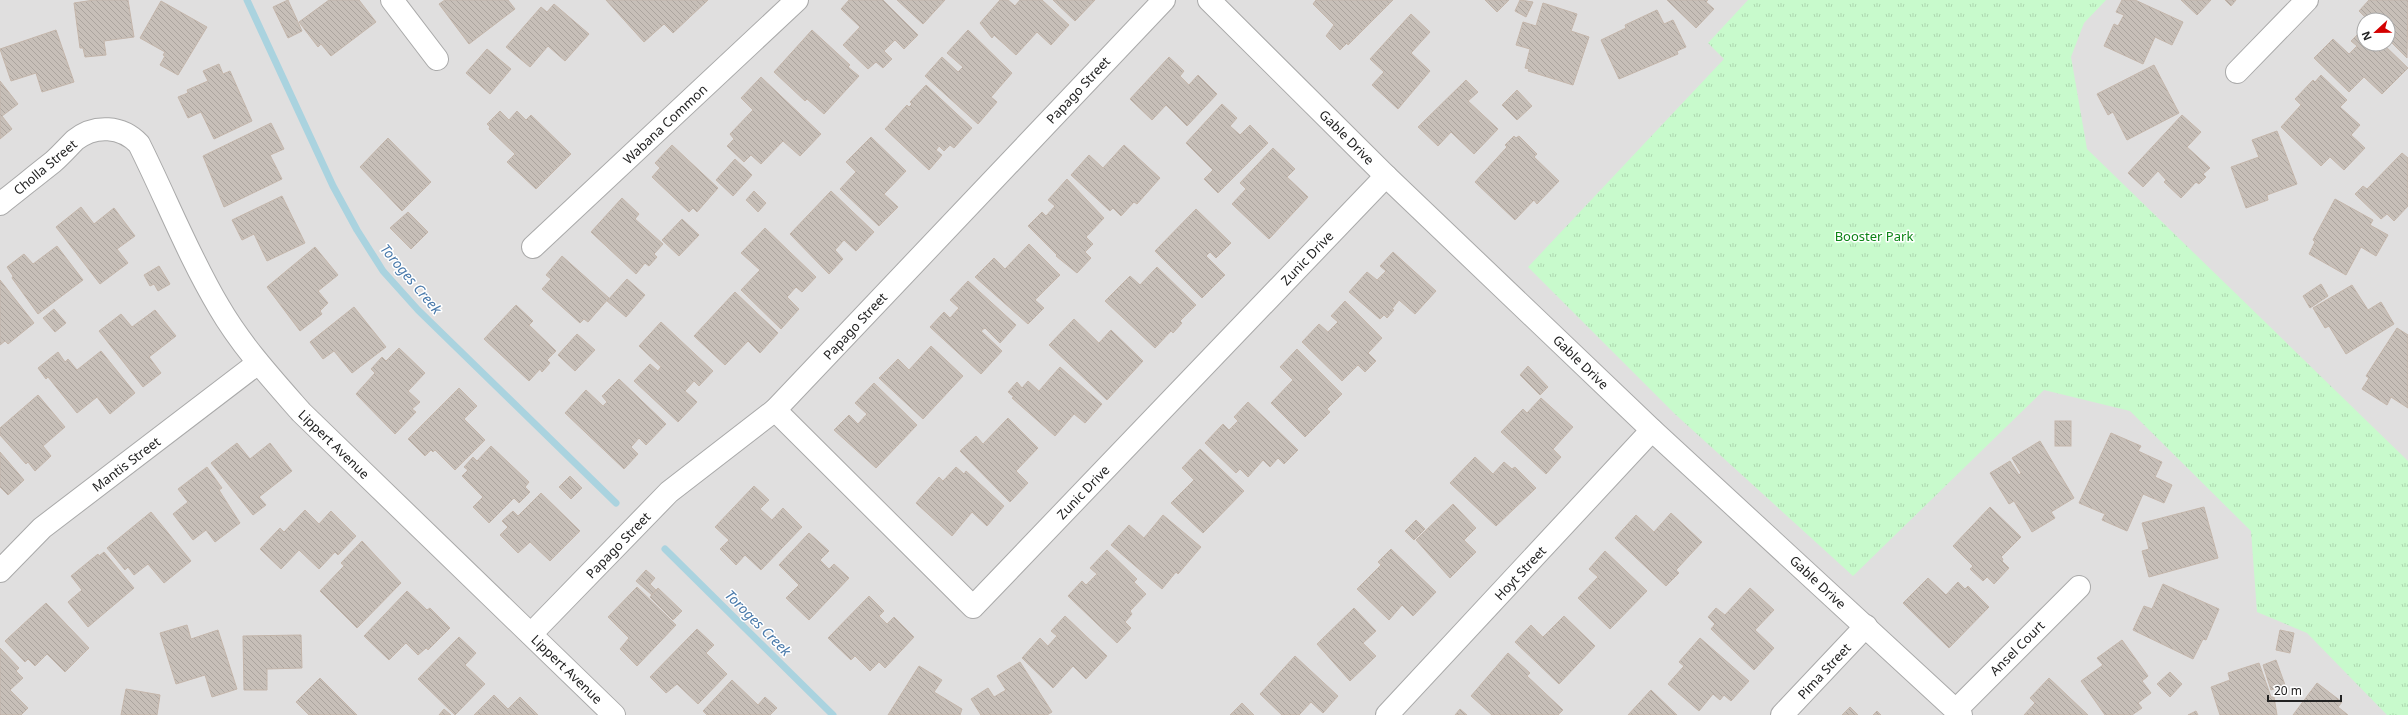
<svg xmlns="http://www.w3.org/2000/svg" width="2408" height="715" viewBox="0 0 2408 715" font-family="'Noto Sans',sans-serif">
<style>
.residential{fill:#e0dfdf;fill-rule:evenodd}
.park{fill:url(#park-tufts)}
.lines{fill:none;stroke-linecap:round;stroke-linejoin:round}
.stream{stroke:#aad3df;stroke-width:7}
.building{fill:url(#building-back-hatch);stroke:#c4b6ab}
.minor-casing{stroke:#a9a9a9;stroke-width:24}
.minor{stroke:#fff;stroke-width:22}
.labels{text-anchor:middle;stroke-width:3;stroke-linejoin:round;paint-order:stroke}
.street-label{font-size:13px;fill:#222;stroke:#fff}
.park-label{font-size:13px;fill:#0c8416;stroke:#fff}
.water-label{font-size:14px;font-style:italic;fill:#4a7aab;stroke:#fff}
</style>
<defs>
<pattern id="park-tufts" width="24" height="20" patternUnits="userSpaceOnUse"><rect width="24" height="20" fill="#c8facc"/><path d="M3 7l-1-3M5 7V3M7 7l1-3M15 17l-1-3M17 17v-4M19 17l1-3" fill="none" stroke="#acd6af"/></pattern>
<pattern id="building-back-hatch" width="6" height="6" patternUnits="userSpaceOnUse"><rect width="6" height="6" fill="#c7bfb8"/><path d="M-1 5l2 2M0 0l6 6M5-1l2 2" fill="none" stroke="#aba49e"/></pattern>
</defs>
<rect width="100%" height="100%" fill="#f2efe9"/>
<path class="residential" d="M0,0H2408V715H0ZM2364,20H2388V44H2364Z"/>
<path class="park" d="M1748,0H2106L2084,23L2071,57L2087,149L2408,461V715H2387L2307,633L2257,612L2251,531L2130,411L2044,390L1853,576L1676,415L1528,267L1724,59L1708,43Z"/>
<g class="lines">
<g class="stream">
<path d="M247,0L333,186L357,230L383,271L418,310L616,503"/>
<path d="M665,549L833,715"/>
</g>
</g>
<g class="building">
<path d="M94,0H128L134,37L104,41L106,55L85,57L83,48H80L74,3Z"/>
<path d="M288,0L302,31L288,38L273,7Z"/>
<path d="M329,0H359L376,22L331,56L321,44L318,47L299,22Z"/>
<path d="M445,0H508L515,9L469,44L439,4Z"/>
<path d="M606,0H708L673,33L664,24L644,42Z"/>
<path d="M849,0H883L918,35L904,49L895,40L884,51L892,59L883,68L876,62L868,69L843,45L860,27L841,9Z"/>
<path d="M897,0H945L923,24Z"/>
<path d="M1000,0H1008L1015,6L1020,0H1042L1069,25L1051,45L1037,32L1016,55L994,35L992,38L980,23Z"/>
<path d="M1053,0H1095L1075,21Z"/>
<path d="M1316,0H1393L1348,45L1347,43L1340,50L1326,36L1334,25L1313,4Z"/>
<path d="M1485,0H1509L1497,12Z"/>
<path d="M1520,0L1533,2L1526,17L1515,11Z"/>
<path d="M1667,0H1708L1706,2L1714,9L1696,28Z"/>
<path d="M2122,0H2135L2183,22L2172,45L2155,37L2143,64L2104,46L2114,24L2118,26L2124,15L2116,12Z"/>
<path d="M2181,0H2211L2197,15Z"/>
<path d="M2225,0H2236L2231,6Z"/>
<path d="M2369,0H2408L2407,58L2388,39V20H2368L2359,11Z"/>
<path d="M161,1L207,27L178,75L160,65L165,56L163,55L165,52L140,38Z"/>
<path d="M1543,3L1577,14L1571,31L1589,37L1573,85L1528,71L1529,69L1525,68L1530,49L1516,45L1523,22L1536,26Z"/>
<path d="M554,4L589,34L565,61L548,46L530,67L506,47L541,7L547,12Z"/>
<path d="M1657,10L1664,24L1673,20L1686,47L1677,51L1678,54L1619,79L1601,40L1626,28L1625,25Z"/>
<path d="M1411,14L1430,32L1411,53L1430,71L1398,109L1372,85L1384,72L1370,59Z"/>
<path d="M2364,28V44H2383L2408,68L2382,94L2364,77L2349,92L2314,58L2333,39L2349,54L2357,46L2351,41Z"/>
<path d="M56,30L74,82L42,92L36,73L11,81L0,49Z"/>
<path d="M812,30L850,65L848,67L859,76L824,114L807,99L805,101L774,72Z"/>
<path d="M968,30L1012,73L991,97L997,102L978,124L925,76L942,57L958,72L963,67L947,53Z"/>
<path d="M487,49L511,69L490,94L466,73Z"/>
<path d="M1169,57L1184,71L1180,76L1189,85L1198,75L1217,94L1187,126L1166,105L1152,120L1130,99Z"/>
<path d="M219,64L223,74L230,71L252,121L214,139L201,112L188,118L178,97L188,93L187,90L208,81L203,71Z"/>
<path d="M2154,65L2179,113L2127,140L2113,112L2108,115L2097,94Z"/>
<path d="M2321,75L2347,100L2340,107L2360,125L2351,135L2365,148L2344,170L2330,157L2321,166L2281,127L2301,105L2295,99L2313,80L2315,82Z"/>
<path d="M761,77L821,134L800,156L783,141L761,164L751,155L744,162L727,146L734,139L730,134L753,110L741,98Z"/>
<path d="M1466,80L1478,92L1468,101L1498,129L1474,154L1451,132L1438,146L1418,127Z"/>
<path d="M0,81L18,104L2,116L12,129L0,139Z"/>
<path d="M926,85L972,128L954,148L950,145L944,151L939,146L936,150L942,155L929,170L885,129L907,105L909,107L912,104L910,102Z"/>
<path d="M1517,90L1532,106L1517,120L1502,105Z"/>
<path d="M1222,104L1237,118L1230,126L1240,135L1250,125L1268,143L1218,193L1204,179L1213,170L1186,143Z"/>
<path d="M500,111L509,120L517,111L526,120L531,115L571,154L536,189L507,162L515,154L489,129L490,127L487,124Z"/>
<path d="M2182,115L2201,132L2187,147L2210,168L2203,174L2206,177L2199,184L2196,182L2181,198L2164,182L2166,180L2158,171L2143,187L2128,173Z"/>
<path d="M271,123L284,149L270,155L282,179L224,207L203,156Z"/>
<path d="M2277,131L2297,184L2267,195L2268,200L2246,208L2231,167L2259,157L2252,140Z"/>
<path d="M1514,136L1516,138L1519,136L1537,154L1534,157L1559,181L1537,204L1534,200L1515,220L1475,182L1507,147L1505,145Z"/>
<path d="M871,137L906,171L884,194L898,207L879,226L840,189L856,172L846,162Z"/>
<path d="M388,138L431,182L402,211L360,167Z"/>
<path d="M672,145L718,188L697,212L693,208L689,212L652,177L660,168L655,163Z"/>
<path d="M1124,145L1160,178L1137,204L1134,202L1121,216L1113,208L1110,211L1071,175L1089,155L1103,168Z"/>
<path d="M1273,148L1295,169L1287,177L1308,197L1269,239L1232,204L1246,189L1240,183Z"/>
<path d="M2402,153L2408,158V206L2394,221L2387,214L2381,219L2355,194L2363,186L2367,189Z"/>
<path d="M735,159L752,175L733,196L716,180Z"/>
<path d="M1067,179L1104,218L1086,237L1093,244L1085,252L1091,258L1077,273L1056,256L1057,255L1028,226L1042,212L1046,216L1055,206L1048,200Z"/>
<path d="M754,191L766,203L758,212L746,200Z"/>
<path d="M831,191L874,232L856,251L844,240L835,250L843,259L829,274L790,234Z"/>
<path d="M282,196L305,243L267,261L254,234L242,240L232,220Z"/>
<path d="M622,198L639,214L635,219L663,244L654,254L657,257L649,266L645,263L636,274L591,232Z"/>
<path d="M2335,199L2373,220L2370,225L2388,235L2376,256L2361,247L2346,275L2309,254L2315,242L2313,240Z"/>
<path d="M81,207L94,224L114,208L135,236L117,249L128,263L100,284L56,227Z"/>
<path d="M1196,209L1231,243L1216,258L1210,252L1206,256L1225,275L1202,298L1155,251Z"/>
<path d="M408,212L428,232L411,249L390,228Z"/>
<path d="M682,219L699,235L679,256L662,240Z"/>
<path d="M765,228L816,277L802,292L796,287L787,297L799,309L781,329L741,290L760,270L741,253Z"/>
<path d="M1029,244L1060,275L1035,300L1044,308L1028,324L975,277L994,258L1005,269Z"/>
<path d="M57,246L83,280L38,314L12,278L13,276L7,267L24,254L33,264Z"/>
<path d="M315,247L338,275L318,291L328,303L320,311L322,314L300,331L267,287Z"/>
<path d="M1393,252L1436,291L1415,314L1399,300L1392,309L1394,310L1387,318L1384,315L1380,319L1349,292L1367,272L1377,280L1386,271L1380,266Z"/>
<path d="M562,256L609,298L588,322L584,319L580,323L542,289L551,279L546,275Z"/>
<path d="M159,266L170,284L158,291L154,284L150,286L144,275Z"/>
<path d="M1157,267L1196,305L1180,321L1182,323L1173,333L1171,331L1155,348L1105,301L1130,276L1140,285Z"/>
<path d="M627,279L645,295L626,317L607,301Z"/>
<path d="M0,280L34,323L8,344L5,341L0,345Z"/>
<path d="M968,281L1016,325L1000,343L985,328L981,331L1002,351L981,374L930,327L944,312L950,318L959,308L950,300Z"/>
<path d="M2321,284L2328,296L2310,308L2303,296Z"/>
<path d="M2352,285L2368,310L2381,302L2394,324L2346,354L2329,326L2325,328L2313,308Z"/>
<path d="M735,292L778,333L760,353L748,341L725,365L694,336Z"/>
<path d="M1345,301L1382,338L1368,353L1376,361L1365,372L1358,365L1342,381L1302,342L1319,324L1328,332L1338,322L1331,316Z"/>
<path d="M516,305L533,321L529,325L556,351L547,360L550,363L542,372L540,369L529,381L484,339Z"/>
<path d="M354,307L386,347L352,373L334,351L323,359L310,342Z"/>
<path d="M54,309L66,323L55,332L43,318Z"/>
<path d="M155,310L176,336L149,357L161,373L143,387L99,331L121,314L132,327Z"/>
<path d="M1074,319L1099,343L1111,330L1143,361L1107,400L1049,345Z"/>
<path d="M661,322L713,371L699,386L694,381L685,391L697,402L678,422L634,381L650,364L658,371L661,367L639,346Z"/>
<path d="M2397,328L2408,335V408L2391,397L2387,405L2362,389L2369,378L2366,376Z"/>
<path d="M577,334L595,350L575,371L558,355Z"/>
<path d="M931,346L963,376L923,419L879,378L898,359L909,370Z"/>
<path d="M399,348L425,373L408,391L420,402L412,409L416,412L395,434L356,394L375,373L371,369L382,357L386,361Z"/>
<path d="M1297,349L1342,394L1327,409L1330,412L1305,437L1271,403L1293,380L1280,367Z"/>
<path d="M101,351L135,393L110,414L97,397L77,413L48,377L46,379L38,368L58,352L65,362L68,359L77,370Z"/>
<path d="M1528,366L1548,387L1540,395L1520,375Z"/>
<path d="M1060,367L1102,404L1085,423L1074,414L1055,436L1012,398L1014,397L1008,392L1017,382L1022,388L1028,381L1039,391Z"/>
<path d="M619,379L666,424L646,445L639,438L631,447L638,454L624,469L565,413L586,390L603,406L607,402L602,396Z"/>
<path d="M874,383L917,425L876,468L834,430L849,415L858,424L867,414L855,403Z"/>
<path d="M459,388L477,406L464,419L485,440L455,470L435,450L433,452L431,450L425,456L408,439Z"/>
<path d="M38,395L65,427L43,446L51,456L35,471L28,462L26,464L0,435V428Z"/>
<path d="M1541,398L1573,427L1553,449L1561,457L1546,474L1501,432L1523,409L1527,413Z"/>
<path d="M1248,402L1298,450L1284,464L1278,458L1270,467L1263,460L1248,477L1240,469L1236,473L1205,443L1223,424L1229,430L1238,421L1234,417Z"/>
<path d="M1008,418L1038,448L1016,471L1028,483L1010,502L960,451L976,436L983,444Z"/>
<rect x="2055" y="421" width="16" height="25"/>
<path d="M2111,433L2141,446L2138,451L2162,462L2155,477L2172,485L2164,503L2143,494L2127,531L2102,520L2105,514L2079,503Z"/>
<path d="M2040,441L2074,498L2051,512L2055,518L2032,532L2014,501L2009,504L1990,473L2010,461L2019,475L2021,473L2012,458Z"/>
<path d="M237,443L250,459L270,443L292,471L259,497L266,505L253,515L211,463Z"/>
<path d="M491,446L529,482L525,487L530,492L519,503L514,498L489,523L473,507L483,497L462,476L468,470L464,467L473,457L477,461Z"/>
<path d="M1200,449L1244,491L1203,533L1171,503L1194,480L1182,468Z"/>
<path d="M0,452L24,480L8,495L0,487Z"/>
<path d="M1475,457L1493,474L1504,462L1512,469L1515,467L1536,488L1496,526L1450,483Z"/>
<path d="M207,467L222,488L219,490L240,523L215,542L206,530L193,540L173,514L188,502L178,489Z"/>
<path d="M956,467L964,474L966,471L1004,506L987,526L972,512L952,536L916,503L939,477L943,481Z"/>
<path d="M570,476L582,488L571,499L559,487Z"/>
<path d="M754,486L769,500L760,509L772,520L783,508L802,527L761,570L745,555L736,565L720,549L729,540L715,527Z"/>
<path d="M541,493L580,531L550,561L530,542L518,553L500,535L508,527L502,521L513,511L518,516Z"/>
<path d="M1453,504L1476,528L1464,540L1476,552L1450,578L1416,540Z"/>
<path d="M1990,507L2021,537L2001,557L2003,559L2002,561L2009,568L1994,584L1987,577L1983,581L1970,569L1973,566L1953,546Z"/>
<path d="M2204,507L2218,558L2149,577L2142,551L2149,549L2142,523Z"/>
<path d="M305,510L319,524L331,511L356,536L338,555L335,552L319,569L299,550L281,569L260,549L280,528L284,532Z"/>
<path d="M151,512L191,561L164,583L148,564L134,575L128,567L125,570L107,548Z"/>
<path d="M1671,513L1702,542L1676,570L1679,573L1666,586L1615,538L1636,515L1654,532Z"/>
<path d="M1163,515L1201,547L1178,574L1176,572L1162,589L1111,545L1129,525L1144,538Z"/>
<path d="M1416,520L1425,529L1414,540L1405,531Z"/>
<path d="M809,533L829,551L820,560L829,569L834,564L849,578L809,620L786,598L799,585L779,565Z"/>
<path d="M362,541L401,583L357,628L320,591L344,566L341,563Z"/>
<path d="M1391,549L1436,592L1413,616L1402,605L1389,620L1357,589L1381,565L1378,562Z"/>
<path d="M1107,550L1137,579L1134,582L1146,594L1130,611L1132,614L1125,622L1131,628L1117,643L1068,596L1082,581L1086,585L1097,574L1090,568Z"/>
<path d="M1605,551L1647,591L1610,629L1578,598L1598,577L1589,569Z"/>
<path d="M104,552L134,588L88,627L68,602L82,590L71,576L98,554L99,556Z"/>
<path d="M646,570L655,578L650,584L656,590L652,595L636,581Z"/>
<path d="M1928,578L1946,595L1958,582L1965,589L1968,586L1989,607L1949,648L1903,603Z"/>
<path d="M2163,584L2219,609L2206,640L2203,639L2193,659L2133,630L2144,606L2152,609Z"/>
<path d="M637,587L676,625L637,666L620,649L629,638L608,617Z"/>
<path d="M658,588L682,611L673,620L650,597Z"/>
<path d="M1750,588L1774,610L1755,630L1774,648L1754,670L1711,629L1715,624L1708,617L1716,608L1725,615Z"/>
<path d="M407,591L427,610L430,608L450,628L428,650L426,648L418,655L406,643L389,660L364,636Z"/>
<path d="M869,596L884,611L879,616L887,624L894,617L914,637L885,668L879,662L870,671L855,656L851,660L828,638Z"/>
<path d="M46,603L89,648L65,672L47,654L35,666L28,659L25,662L5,641Z"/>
<path d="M1354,608L1376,631L1363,643L1376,656L1350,681L1317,644Z"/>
<path d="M1065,616L1107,656L1086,679L1073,666L1053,688L1022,658L1040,638L1048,646L1057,636L1051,631Z"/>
<path d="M1564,616L1595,646L1559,684L1515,642L1531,625L1543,637Z"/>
<path d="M187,625L191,639L218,630L237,689L212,697L205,675L176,684L160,633Z"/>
<path d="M697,629L714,645L706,653L727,674L698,704L677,684L666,693L650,677Z"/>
<path d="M2280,630L2294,633L2290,653L2276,650Z"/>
<path d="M301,635L302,668L267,669V690H244L243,636Z"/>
<path d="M459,637L476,653L465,665L485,684L455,715L418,679Z"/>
<path d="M1700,638L1749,681L1731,701L1724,695L1720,700L1713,694L1699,711L1668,684L1684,666L1679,662Z"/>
<path d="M2122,640L2148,676L2142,681L2151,693L2138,703L2142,708L2132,715H2105L2081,681L2103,665L2097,658Z"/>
<path d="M0,648L19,668L16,671L23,678L10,690L28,708L21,715H0Z"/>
<path d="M1508,653L1530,673L1527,676L1563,710L1558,715H1492L1471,696Z"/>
<path d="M1295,656L1338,696L1323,713L1311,702L1299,715H1282L1260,694Z"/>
<path d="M2276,660L2285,685L2271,690L2263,665Z"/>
<path d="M1020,662L1052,712L1047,715H981L971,699L988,688L994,697L1006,690L997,676Z"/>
<path d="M2259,663L2271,697H2274L2277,715H2220L2211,687L2230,680L2228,673Z"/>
<path d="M919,666L942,680L934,692L962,709L960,715H888Z"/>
<path d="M2170,672L2182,684L2170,697L2157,684Z"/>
<path d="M320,678L357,715H309L296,702Z"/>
<path d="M2049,678L2088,715H2024L2035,703L2030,698Z"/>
<path d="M732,680L758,705L765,697L777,708L770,715H707L703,711Z"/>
<path d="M2317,683L2342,702L2338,707L2348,715H2293Z"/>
<path d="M126,689L160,695L157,715H121Z"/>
<path d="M1651,690L1677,715H1628Z"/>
<path d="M494,695L508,709L520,697L538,715H474Z"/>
<path d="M1242,703L1254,715H1230Z"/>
<path d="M1850,707L1858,715H1842Z"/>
<path d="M444,709L451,715H439Z"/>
<path d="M1460,709L1467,715H1455Z"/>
<path d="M1877,711L1881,715H1873Z"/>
<path d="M2196,711L2198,715H2188Z"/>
</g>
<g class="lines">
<g class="minor-casing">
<g id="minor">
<path d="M392,0L437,59"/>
<path d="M1209,0L1386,176L1652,430L1961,715"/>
<path d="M2237,72L2307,0"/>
<path d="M0,204C18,190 35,176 53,162C61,155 68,147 75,140C95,124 122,126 139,144C166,198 188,255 219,307C241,345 272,379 301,412L614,715"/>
<path d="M533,247L797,0"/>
<path d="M775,410L973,607L1386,176"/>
<path d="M0,571L42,528L258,363"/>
<path d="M531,634L669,492L775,410L1164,0"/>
<path d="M1956,710L2079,587"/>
<path d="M1387,715L1652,430"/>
<path d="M1782,715L1866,626"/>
</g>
</g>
<use href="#minor" class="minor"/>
</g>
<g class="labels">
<g class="street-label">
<text transform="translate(1078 90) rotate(-47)" y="5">Papago Street</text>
<text transform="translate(665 124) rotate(-43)" y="5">Wabana Common</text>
<text transform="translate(1347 137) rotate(45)" y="5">Gable Drive</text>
<text transform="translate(45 167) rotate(-40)" y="5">Cholla Street</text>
<text transform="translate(1307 258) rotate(-46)" y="5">Zunic Drive</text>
<text transform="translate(855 326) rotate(-47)" y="5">Papago Street</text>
<text transform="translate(1581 362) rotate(44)" y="5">Gable Drive</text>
<text transform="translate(334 444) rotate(44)" y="5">Lippert Avenue</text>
<text transform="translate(126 464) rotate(-37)" y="5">Mantis Street</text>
<text transform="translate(1083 492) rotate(-46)" y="5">Zunic Drive</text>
<text transform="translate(618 545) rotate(-46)" y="5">Papago Street</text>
<text transform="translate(1520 573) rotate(-47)" y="5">Hoyt Street</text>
<text transform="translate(1818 582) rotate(43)" y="5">Gable Drive</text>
<text transform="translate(2017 648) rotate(-45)" y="5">Ansel Court</text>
<text transform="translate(567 669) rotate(44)" y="5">Lippert Avenue</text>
<text transform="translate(1824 671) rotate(-47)" y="5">Pima Street</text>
</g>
<g class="park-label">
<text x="1874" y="241">Booster Park</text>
</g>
<g class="water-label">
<text transform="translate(411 279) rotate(50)" y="5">Toroges Creek</text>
<text transform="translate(758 623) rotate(45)" y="5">Toroges Creek</text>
</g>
</g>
<g transform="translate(2376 32) rotate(248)"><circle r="19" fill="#ffffff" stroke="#a7a7a7"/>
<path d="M0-3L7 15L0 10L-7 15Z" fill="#d40000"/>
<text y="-6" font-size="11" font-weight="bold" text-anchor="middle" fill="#222222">N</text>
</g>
<path d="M2268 695v6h73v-6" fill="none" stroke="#222222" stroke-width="2"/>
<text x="2274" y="695" font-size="12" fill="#222222" stroke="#ffffff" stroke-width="3" paint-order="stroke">20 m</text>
</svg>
